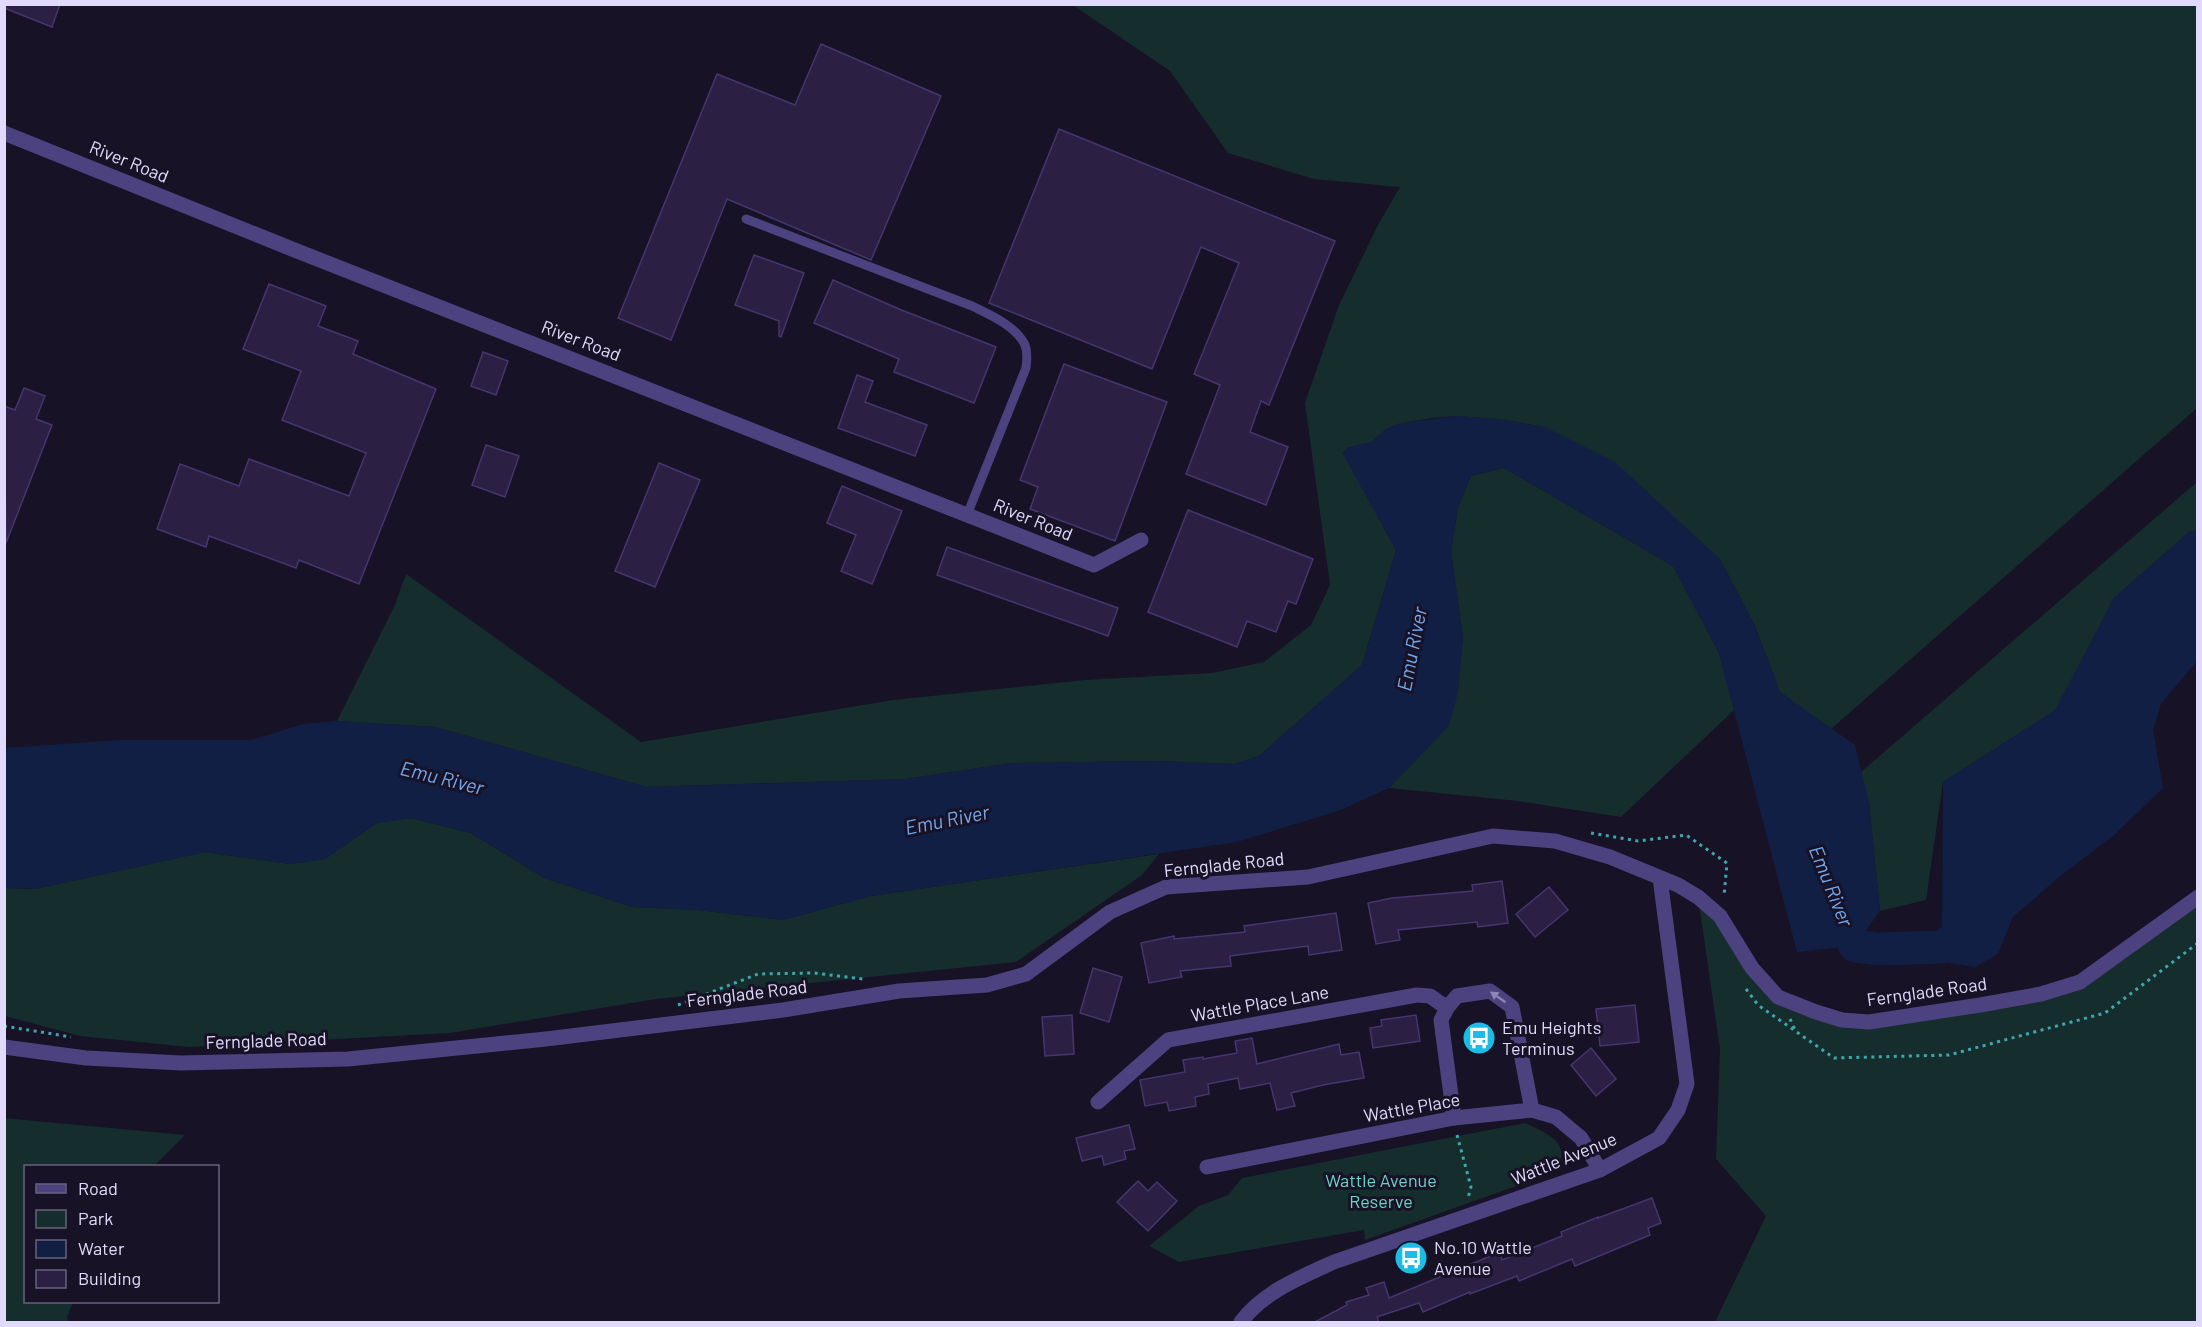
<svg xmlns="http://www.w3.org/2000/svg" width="2202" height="1327" viewBox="0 0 2202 1327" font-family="Barlow,sans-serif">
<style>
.green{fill:#162d2e}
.water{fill:#121f44}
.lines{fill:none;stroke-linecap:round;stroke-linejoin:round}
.river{stroke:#121f44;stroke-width:33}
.building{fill:#2b2044;stroke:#46356e;stroke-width:1.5}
.path{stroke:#3da7ac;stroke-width:3;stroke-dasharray:3 4.5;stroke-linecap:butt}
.lane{stroke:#4b427f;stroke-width:9}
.street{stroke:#4b427f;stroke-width:15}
.oneway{fill:#8e86b7}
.labels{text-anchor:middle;stroke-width:6;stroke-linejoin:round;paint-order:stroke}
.street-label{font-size:18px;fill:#e1dafb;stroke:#171225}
.poi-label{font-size:18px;fill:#e1dafb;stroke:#171225;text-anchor:start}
.park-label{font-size:18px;fill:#6dd4c5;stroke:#171225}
.water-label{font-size:20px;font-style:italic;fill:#73a9f0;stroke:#171225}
</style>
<rect width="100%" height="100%" fill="#171225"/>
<g class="green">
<path d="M1073,5H2197V408L1831,729L1780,692L1755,626L1720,559L1545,427L1498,419L1456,416L1432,418L1401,423L1386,429L1372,442L1347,448L1343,453L1396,550L1362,665L1259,756L1234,764L1157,761L1012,763L905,779L646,787L435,727L337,721L394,607L406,574L641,742L893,700L1085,680L1212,673L1264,662L1311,625L1330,585L1305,403L1339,305L1378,225L1400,187L1314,179L1228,153L1170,71Z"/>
<path d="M1504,468L1673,566L1719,653L1734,710L1621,817L1518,801L1389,788L1448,726L1463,639L1451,552L1458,507L1471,476Z"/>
<path d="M2197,482V530L2189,532L2114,598L2056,710L1943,782L1926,900L1880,911L1869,803L1861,772Z"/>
<path d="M411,818L471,833L544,878L632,907L698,910L783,920L871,896L1159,854L1142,875L1016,962L656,999L450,1033L189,1047L80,1036L5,1016L4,888L35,889L205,852L290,864L325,859L377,823Z"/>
<path d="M1698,897L1778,997L1842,1020L2079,982L2197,897V1322H1715L1766,1216L1716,1159L1720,1049Z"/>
<path d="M4,1118L185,1135L154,1166H26V1302H73L67,1318L68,1322H5Z"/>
<path d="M1525,1123C1548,1134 1574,1143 1555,1172L1365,1240L1364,1230L1179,1262L1149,1246L1199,1206L1228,1195L1242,1178Z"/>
</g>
<g class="water">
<path d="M1456,416L1498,419L1545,427L1615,462L1720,559L1755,626L1780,692L1855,745L1869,803L1880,911L1855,946L1797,952L1719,653L1673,566L1504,468L1471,476L1458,507L1451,552L1463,639L1458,692L1449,726L1389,788L1338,811L1237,842L871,896L783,920L698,910L632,907L544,878L471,833L411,818L377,823L325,859L290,864L205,852L35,889L5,888V748L120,740H252L303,724L337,721L435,727L646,787L905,779L1012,763L1157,761L1234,764L1259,756L1362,665L1396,550L1343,454L1347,448L1372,442L1386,429L1401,423Z"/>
<path d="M2197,530V661L2161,704L2153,730L2163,788L2113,836L2059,877L2013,917L1998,954L1975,967L1949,963L1942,947L1943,782L2055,710L2114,598L2189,532Z"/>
</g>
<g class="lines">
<path class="river" d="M1838,904L1855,946L1878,949L1942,947L1979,920"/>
</g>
<g class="building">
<path d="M4,4H60L52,27L4,8Z"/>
<path d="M821,44L941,96L871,260L727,199L671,340L618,318L717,74L795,105Z"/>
<path d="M1059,129L1335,241L1269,405L1261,401L1250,432L1288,447L1266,505L1186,474L1220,385L1194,374L1239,263L1201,247L1152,369L989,303Z"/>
<path d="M754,255L804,273L781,337L779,336V321L735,305Z"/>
<path d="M833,280L899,309L996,347L974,403L894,372L899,359L814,323Z"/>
<path d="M269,284L326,306L318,326L358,341L353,354L436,389L359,584L299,560L296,568L209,536L206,547L157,529L180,464L239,486L249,459L349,496L366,453L282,420L301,371L243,349Z"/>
<path d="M483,352L508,361L496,395L471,386Z"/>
<path d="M1064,364L1167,402L1115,541L1030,509L1038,487L1020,480Z"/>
<path d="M857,375L873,381L865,402L927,425L915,456L838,428Z"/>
<path d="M24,388L45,396L36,419L52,425L6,543L4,406L15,410Z"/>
<path d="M486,445L519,456L505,497L472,485Z"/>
<path d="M659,463L700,480L655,587L615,571Z"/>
<path d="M842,486L902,511L872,584L841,571L856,535L827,523Z"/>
<path d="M1188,510L1313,559L1296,604L1288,601L1276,632L1247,621L1237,647L1148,612Z"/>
<path d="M947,547L1118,608L1108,636L937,575Z"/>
<path d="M1502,881L1508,923L1478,927L1477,922L1398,930L1400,940L1376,944L1368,903L1392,898L1473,891L1472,885Z"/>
<path d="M1549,887L1568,910L1535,937L1516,914Z"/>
<path d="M1336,913L1342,950L1309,955L1308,946L1230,956L1231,966L1180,971L1182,977L1149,983L1141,943L1174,936V939L1245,932L1244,926Z"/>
<path d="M1093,968L1122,977L1109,1022L1080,1013Z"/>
<path d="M1635,1005L1639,1042L1600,1046L1596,1009Z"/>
<path d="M1072,1015L1074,1054L1045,1056L1042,1017Z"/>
<path d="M1416,1015L1420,1041L1373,1048L1370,1028L1382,1026L1381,1020Z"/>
<path d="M1252,1038L1257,1064L1339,1044L1341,1055L1359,1052L1364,1078L1323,1085L1291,1093L1295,1106L1277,1110L1270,1083L1240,1089L1238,1078L1208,1084L1209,1094L1195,1097L1196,1106L1169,1111L1167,1102L1145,1106L1140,1080L1185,1072L1183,1060L1203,1057V1059L1237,1053L1235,1041Z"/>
<path d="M1591,1048L1616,1079L1596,1096L1571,1065Z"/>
<path d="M1129,1125L1135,1149L1124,1151L1126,1159L1104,1165L1102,1156L1082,1161L1076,1138Z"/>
<path d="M1138,1181L1148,1191L1157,1182L1177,1201L1148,1231L1117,1202Z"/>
<path d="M1652,1198L1661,1223L1648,1228L1650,1235L1575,1266L1572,1259L1519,1281L1517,1276L1470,1294V1292L1423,1312L1419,1303L1377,1317L1379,1323H1313L1347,1305L1346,1302L1369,1295L1366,1288L1384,1282L1389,1298L1500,1252L1502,1260L1562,1236L1561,1232L1598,1217V1218Z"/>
</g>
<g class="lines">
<g class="path">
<path d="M1591,833L1638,841L1686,835L1727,863L1724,896"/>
<path d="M1746,989L1758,1005L1834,1058L1949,1055L2105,1013L2198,943"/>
<path d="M678,1005L758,974L814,973L863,979"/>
<path d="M1790,1019L1796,1032"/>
<path d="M4,1026L71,1037"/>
<path d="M1457,1135L1471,1187L1468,1198"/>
</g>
<path class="lane" d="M746,219L972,306C990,315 1014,325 1024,343C1028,350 1027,360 1026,368L967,515"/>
<g class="street">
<path d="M4,133L292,249L1094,565L1141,540"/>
<path d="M1447,1008L1457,996L1490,991L1512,1007L1532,1110"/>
<path d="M4,1047L86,1058L181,1063L348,1059L546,1039L783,1010L899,991L987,985L1026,974L1110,912L1166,887L1308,877L1493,836L1555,841L1610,857L1678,885L1698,897L1720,916L1752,968L1778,997L1816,1012L1842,1020L1869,1022L1980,1005L2041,994L2080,982L2198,897"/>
<path d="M1098,1102L1168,1040L1417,995L1430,996L1447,1008L1441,1020L1454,1118"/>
<path d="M1207,1167L1454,1118L1532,1110L1556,1117L1581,1138L1600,1170"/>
<path d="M1241,1322C1263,1292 1301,1277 1334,1262L1600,1170L1659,1138L1678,1110L1687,1084L1660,878"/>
</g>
</g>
<defs><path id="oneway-solid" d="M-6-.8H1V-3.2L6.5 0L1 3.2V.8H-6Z" transform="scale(1.5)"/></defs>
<use class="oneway" href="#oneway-solid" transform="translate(1498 997) rotate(-145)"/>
<defs>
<g id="bus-disc" transform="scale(1.725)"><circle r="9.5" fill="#1bbce6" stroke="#171225"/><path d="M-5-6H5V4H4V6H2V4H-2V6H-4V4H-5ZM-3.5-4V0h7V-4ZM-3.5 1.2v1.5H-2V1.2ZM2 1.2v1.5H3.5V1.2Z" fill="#fff"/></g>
</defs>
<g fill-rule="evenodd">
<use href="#bus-disc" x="1479" y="1038"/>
<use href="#bus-disc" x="1411" y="1258"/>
</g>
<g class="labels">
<g class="street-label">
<text transform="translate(129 162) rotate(22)" y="6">River Road</text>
<text transform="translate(581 341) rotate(21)" y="6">River Road</text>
<text transform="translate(1033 520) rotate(22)" y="6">River Road</text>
<text transform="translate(1224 865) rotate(-6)" y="6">Fernglade Road</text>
<text transform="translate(1927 992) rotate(-8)" y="6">Fernglade Road</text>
<text transform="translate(747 994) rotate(-7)" y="6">Fernglade Road</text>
<text transform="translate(1260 1004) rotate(-10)" y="6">Wattle Place Lane</text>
<text transform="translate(266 1041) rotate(-2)" y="6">Fernglade Road</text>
<text transform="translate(1412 1108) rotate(-10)" y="6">Wattle Place</text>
<text transform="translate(1564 1159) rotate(-22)" y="6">Wattle Avenue</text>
</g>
<g class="poi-label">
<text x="1502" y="1034">Emu Heights<tspan x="1502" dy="21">Terminus</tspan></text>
<text x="1434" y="1254">No.10 Wattle<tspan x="1434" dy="21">Avenue</tspan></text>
</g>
<g class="park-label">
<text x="1381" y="1187">Wattle Avenue<tspan x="1381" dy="21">Reserve</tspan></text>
</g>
<g class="water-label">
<text transform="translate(1412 649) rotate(-79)" y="7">Emu River</text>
<text transform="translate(442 778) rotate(14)" y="7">Emu River</text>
<text transform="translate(947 820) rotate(-11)" y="7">Emu River</text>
<text transform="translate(1831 886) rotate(68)" y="7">Emu River</text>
</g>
</g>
<rect width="2202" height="1327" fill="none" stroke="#e1dafb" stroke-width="12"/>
<rect x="24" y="1165" width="195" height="138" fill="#171225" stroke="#68627b" stroke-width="1.5"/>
<rect x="36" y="1184" width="30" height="9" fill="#4b427f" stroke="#68627b" stroke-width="1.5"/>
<text x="78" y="1195" font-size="18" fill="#e1dafb">Road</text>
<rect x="36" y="1210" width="30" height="18" fill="#162d2e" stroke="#68627b" stroke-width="1.5"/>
<text x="78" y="1225" font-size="18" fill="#e1dafb">Park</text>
<rect x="36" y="1240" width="30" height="18" fill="#121f44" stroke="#68627b" stroke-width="1.5"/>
<text x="78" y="1255" font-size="18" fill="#e1dafb">Water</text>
<rect x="36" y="1270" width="30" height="18" fill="#2b2044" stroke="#68627b" stroke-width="1.5"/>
<text x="78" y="1285" font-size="18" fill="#e1dafb">Building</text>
</svg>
